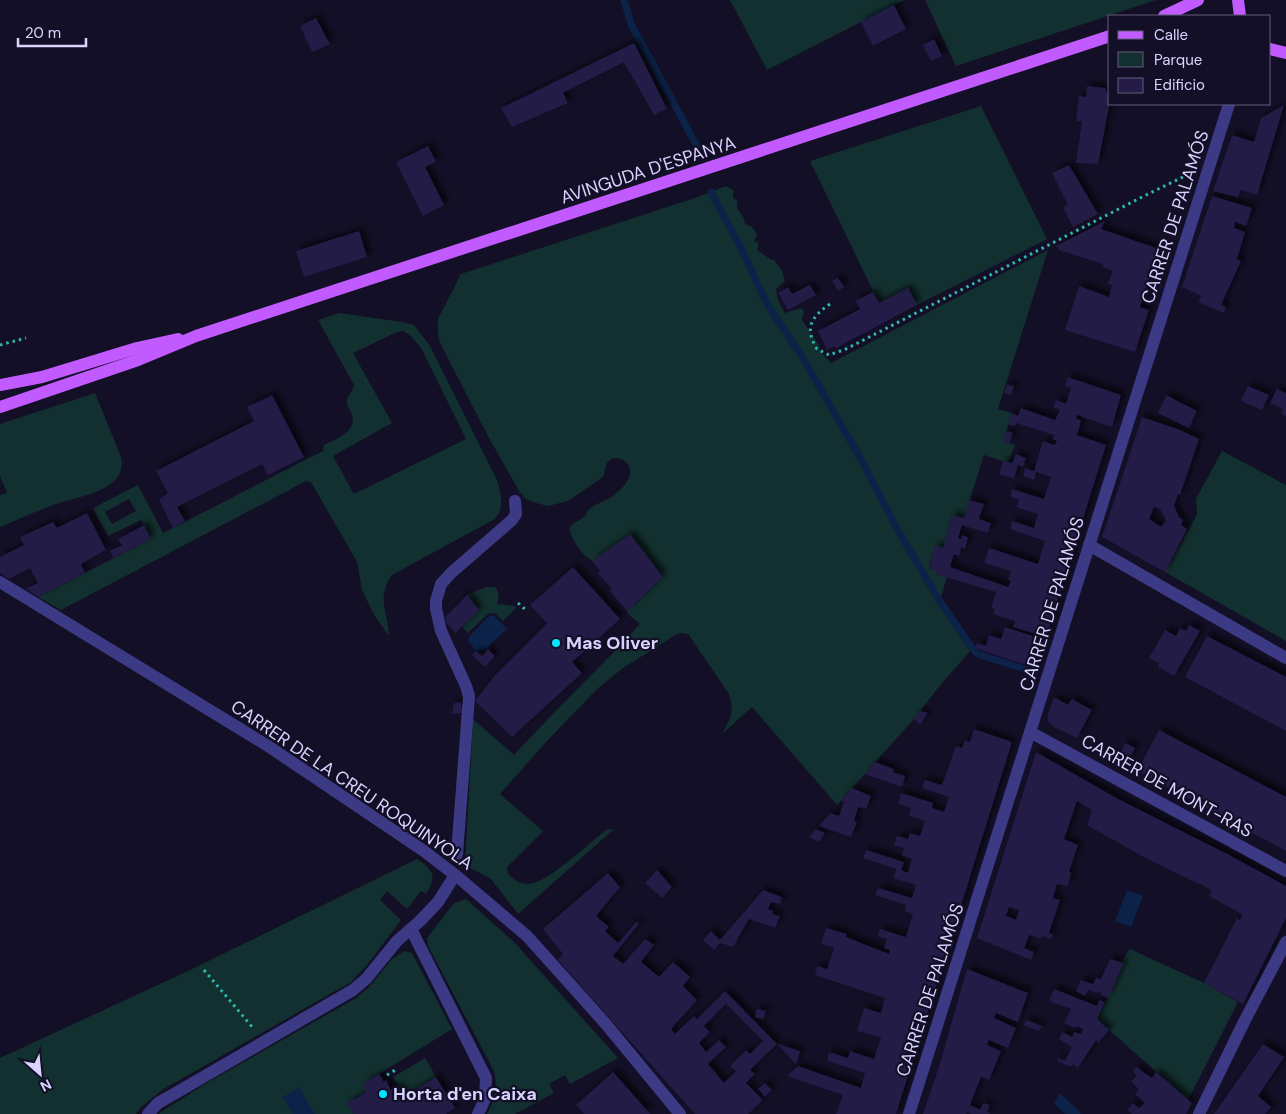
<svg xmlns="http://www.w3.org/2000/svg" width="1286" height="1114" viewBox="0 0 1286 1114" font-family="'DM Sans',sans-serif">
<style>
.green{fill:#12302f;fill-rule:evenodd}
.water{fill:#0c2248}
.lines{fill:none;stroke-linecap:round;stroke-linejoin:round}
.stream{stroke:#0c2248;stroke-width:7}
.building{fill:#241b47;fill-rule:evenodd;filter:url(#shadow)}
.path{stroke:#2fb8b0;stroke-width:3;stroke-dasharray:2.5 4;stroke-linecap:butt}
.minor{stroke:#3d3a85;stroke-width:12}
.major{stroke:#c25bff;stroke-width:12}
.poi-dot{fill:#00e5ff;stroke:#130f26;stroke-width:2}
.labels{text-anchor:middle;stroke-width:4.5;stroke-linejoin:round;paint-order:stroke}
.street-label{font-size:18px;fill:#d9d4ff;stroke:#130f26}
.poi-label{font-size:18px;font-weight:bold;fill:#d9d4ff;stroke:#130f26;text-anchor:start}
</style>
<defs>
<filter id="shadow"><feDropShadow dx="4.5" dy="-4.5" stdDeviation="2.5" flood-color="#0009"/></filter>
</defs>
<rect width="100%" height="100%" fill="#130f26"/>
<g class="green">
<path d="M730,0H904L767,70Z"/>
<path d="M925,0H1156L956,66Z"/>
<path d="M981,106L1047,239L917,305L908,289L879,303L810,161Z"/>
<path d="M726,186L733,190V198L737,201V208L744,219L745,224C752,226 755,229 757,235L754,241L759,244L757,250L770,259L774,260L782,271L785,281L776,289C777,299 780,305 785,313L801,308L804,311L802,320L819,345L820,351L831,363L1048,250L998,409L1012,413L1003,442L1015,445L1008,463L984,455L964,518L952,515L943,548L935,546L929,568L937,571L936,574L947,577L941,597L933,595L970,651L938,688L914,719L837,805L752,707L722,734C730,720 735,711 729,694L688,634L680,633L674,636L623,668L597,689L547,741L500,794L543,831L507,867L508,873C513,879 519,884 528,884C548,883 589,843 606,830L614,829L518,914L491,879L465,865L473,719L514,755C555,710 599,669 640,624L628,614L627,611L663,577L630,535L592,561C580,553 573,542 569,528C573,522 579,521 584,517C587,514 587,510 591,508C596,504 602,502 608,499C617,494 632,481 630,470C629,460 614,453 607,463C605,466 605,473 603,477L568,501L548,506L536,503L526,499L519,491L489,438L439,341L438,333V319L461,274L695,198Z"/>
<path d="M339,313L403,322L414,325L430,346L497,480C501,494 505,507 495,519L392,575C376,598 388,611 389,636L374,615L362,590L357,562L311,482L306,481L61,610L38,597L151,539L141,520L108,536L93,508L138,485L163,533L323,451L324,445C336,439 357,432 352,415C350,410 346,405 347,400C348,394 353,391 354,385L318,320ZM403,331L410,335L421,348L466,439L354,494L333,456L392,423L353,353L397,332ZM129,499L136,511L112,524L105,512Z"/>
<path d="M95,393L121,457C123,467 121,475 113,482C96,496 71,498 51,506C34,512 17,520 0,527V495L7,493L0,476V424Z"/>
<path d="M1222,451L1286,485V641L1165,572L1197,514L1196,499Z"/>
<path d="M486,587H495C500,593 499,597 497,604L514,606L516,608L503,621L496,614L489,613L468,633L461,626L479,610L467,595Z"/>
<path d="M417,859C434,870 437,877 426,894L421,891L407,909L387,891L380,900L401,920L367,965L351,982L162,1090L140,1108L136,1114H0V1058L188,971Z"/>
<path d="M466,899L515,943L618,1058L570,1084L565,1075L549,1084L554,1093L515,1114H487C495,1099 498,1088 494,1071L428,946L427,938L454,903Z"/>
<path d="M1130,949L1204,983L1238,1002L1188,1100L1097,1019L1108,998L1121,962Z"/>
<path d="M404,951L412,953L452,1029L363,1084L367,1092L347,1103L354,1114H158L205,1084L356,998L369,987L392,959Z"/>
<path d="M425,1058L436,1077L405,1096L393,1077Z"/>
</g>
<g class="water">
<path d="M489,616H494L507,629L484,650L476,651L469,642L468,638Z"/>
<path d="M1127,890L1143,896L1131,927L1115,921Z"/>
<path d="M299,1087L315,1114H293L283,1097Z"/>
<path d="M1060,1093L1081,1113L1080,1114H1065L1054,1104Z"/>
</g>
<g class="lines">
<g class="stream">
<path d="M624,0L631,24L698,148"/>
<path d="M711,192L742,250L767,304L801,355L862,461L897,529L939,600L968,642L977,654L1034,672"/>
</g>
</g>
<g class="building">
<path d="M894,5L906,29L873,46L861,22Z"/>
<path d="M316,18L330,44L312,52L300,26Z"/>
<path d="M934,39L942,56L931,61L923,45Z"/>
<path d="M634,43L667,109L654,115L624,62L563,93L568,103L512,127L501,108Z"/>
<path d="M1087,86L1105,88L1110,101L1098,164L1076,163L1082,121H1076L1079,96L1086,97Z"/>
<path d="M1284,105L1257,195L1241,190L1238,197L1213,191L1232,135L1254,142L1261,118Z"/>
<path d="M428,146L436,162L425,167L444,205L423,216L396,162Z"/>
<path d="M1069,165L1098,214L1073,227L1063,207L1068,205L1052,173Z"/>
<path d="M1212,196L1252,208L1246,226L1235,222L1234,228L1245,232L1237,259L1241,261L1221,305L1226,307L1224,313L1198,302L1201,296L1182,287Z"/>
<path d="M1105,221L1101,229L1159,249L1140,307L1149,310L1135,352L1065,330L1079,286L1109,297L1112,285L1108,284L1113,271L1102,267L1103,264L1059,250L1056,246Z"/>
<path d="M359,231L367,257L304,277L296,251Z"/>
<path d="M838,278L844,287L838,291L832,281Z"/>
<path d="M810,285L816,295L788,310L778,293L788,287L792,294Z"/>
<path d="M908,288L917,305L836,348L835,346L827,350L818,331L860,309L856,301L873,292L879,303Z"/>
<path d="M1068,377L1121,395L1112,427L1077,415L1076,418L1081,421L1077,435L1106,445L1046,637L1013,627L1015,621L993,614L995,609L991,607L996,592L936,574L937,571L929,569L935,545L943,548L952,515L964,518L969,500L984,504L979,519L991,523L988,533L962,525L958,538L961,539L962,535L968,537L965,549L961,548L959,556L954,554L950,567L1008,587L1011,581L1008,580L1011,571L984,563L989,548L1038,564L1045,541L1010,529L1012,521L1034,528L1038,514L1016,507L1019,500L1010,497L1012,489L1044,499L1051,477L1036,472L1034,480L1023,476L1025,468L1034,471L1043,441L1055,445L1057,440H1053L1054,435L1016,423L1015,426L1008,424L1012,413L1018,416L1021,408L1055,420L1060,410L1053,407L1056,400L1066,404L1071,388L1065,386Z"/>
<path d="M1007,385L1014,386L1011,395L1004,393Z"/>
<path d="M1248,386L1269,395L1262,410L1241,401Z"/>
<path d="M1277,389L1286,393V416L1281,414L1283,409L1270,403Z"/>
<path d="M272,395L304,457L268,475L262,464L177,507L185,521L173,528L159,499L168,493L156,471L254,421L247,407Z"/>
<path d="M1166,395L1197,411L1189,428L1158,413Z"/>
<path d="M1142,417L1180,430L1199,439L1180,495L1178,494L1174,506L1179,517L1183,520L1181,525L1187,529L1165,572L1102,537ZM1154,507L1160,509L1166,520L1161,527L1149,519Z"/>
<path d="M1006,431L1013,433L1009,444L1003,442Z"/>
<path d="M1016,454L1026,458L1023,467L1018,465L1014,479L999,474L1003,461L1012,463Z"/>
<path d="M87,513L106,550L81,564L85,573L38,597L26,589L38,583L30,568L9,579L0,573V557L24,545L20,537L53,522L57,528Z"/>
<path d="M144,525L151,539L113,558L110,551L122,545L118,539Z"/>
<path d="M630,534L663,577L627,611L610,591L612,589L598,573L600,571L592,561Z"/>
<path d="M573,567L620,619L572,662L582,673L512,737L475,701L496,674L547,623L530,605Z"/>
<path d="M467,595L479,610L455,633L446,622V616Z"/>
<path d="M1189,625L1200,631L1174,676L1158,667L1159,663L1149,658L1165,630L1176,636L1180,628L1186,631Z"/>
<path d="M1005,627L1045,640L1035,668L975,648L977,643L986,646L989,635L1001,639Z"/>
<path d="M1207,636L1286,677V731L1185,677Z"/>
<path d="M488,649L495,656L485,667L472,655L476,651L482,656Z"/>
<path d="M1054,697L1068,705L1072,699L1092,710L1077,738L1054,727L1048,721V714Z"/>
<path d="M461,702L462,713L452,714L454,703Z"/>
<path d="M920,711L928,713L920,725L914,719Z"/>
<path d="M974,729L1012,742L896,1114H836L843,1095L787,1076L798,1066L861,1088L865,1073L827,1061L829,1052L848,1058L850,1051L874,1059L881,1037L857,1031L864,1008L881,1013L885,998L815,975L817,966L827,969L834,948L821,943L826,928L847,934L846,937L889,954L890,950L884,948L887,939L878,936L880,929L906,937L913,914L905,911L906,905L875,895L878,888L912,898L916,885L893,878L896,869L863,858L866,850L904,862L901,870L908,873L912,859L902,855L904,848L894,845L897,836L908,839L910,833L920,836L925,821L909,815L911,808L898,804L901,793L933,803L932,808L944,812L949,797L922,788L925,780L942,785L956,746L962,748L965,740L970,742Z"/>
<path d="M1159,730L1286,797V851L1137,771Z"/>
<path d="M1125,743L1135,748L1126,765L1117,760Z"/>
<path d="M1036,752L1118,799L1229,855L1286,886V918L1243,1004L1204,983L1237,918L1240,920L1242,914L1209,896L1212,890L1149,860L1087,825L1092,810L1077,801L1064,839L1078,845L1069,872L1071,873L1068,886L1057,884L1053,898L1060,900L1049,933L1053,935L1051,939L1042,936L1041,939L1029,935L1024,948L1034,952L1031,960L977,938ZM1009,907L1019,910L1016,920L1006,916Z"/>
<path d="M875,762L894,769L893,772L905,776L902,787L865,774Z"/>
<path d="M852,788L871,796L866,809L858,807L854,821L857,822L851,837L819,826L830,813L839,816L844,802L841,801Z"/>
<path d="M816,829L825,833L819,842L809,837Z"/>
<path d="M657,870L672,887L662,898L645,883Z"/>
<path d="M608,873L620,887L596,916L609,927L605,931L618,943L636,922L639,924L613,956L623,964L645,939L654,945L641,962L659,977L673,962L690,977L683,986L697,1000L671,1029L675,1034L694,1016L697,1019L725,991L777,1044L750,1070L755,1074L746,1083L763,1100L748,1114H695L558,960L563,954L543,929ZM726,1004L763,1041L750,1054L746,1050L730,1066L736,1071L724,1083L708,1064L726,1047L719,1040L706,1052L699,1043L710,1032L704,1026Z"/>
<path d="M763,890L782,897L780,904L771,902L768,909L773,911L772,914L780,916L775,928L749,919L733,947L720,943L714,950L703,940L711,931L720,940Z"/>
<path d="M1110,959L1124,963L1108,998L1101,995L1102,993L1098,992L1097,993L1088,990L1085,996L1076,991L1081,980L1093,984L1096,978L1101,979Z"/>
<path d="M967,969L1028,993L1018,1022L996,1013L994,1018L1016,1028L1008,1048L989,1040L987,1045L1001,1051L989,1080L981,1077L970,1105L980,1110L983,1103L990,1105L987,1112L990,1114H972L967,1112L966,1114H923L941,1060Z"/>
<path d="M1054,989L1097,1006L1099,1000L1105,1002L1097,1019L1109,1030L1098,1043L1096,1040L1078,1068L1073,1064L1071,1067L1057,1061L1058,1058L1065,1061L1072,1047L1059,1039L1062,1032L1072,1037L1074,1032L1081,1034L1083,1029L1076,1026L1075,1028L1064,1023L1071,1009L1049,1001Z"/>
<path d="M757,1009L766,1011L763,1019L755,1017Z"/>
<path d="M1026,1020L1042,1026L1039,1031L1024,1025Z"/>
<path d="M777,1044L800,1051L796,1064Z"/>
<path d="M1263,1044L1284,1057L1258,1096L1271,1107L1265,1114H1214Z"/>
<path d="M1136,1067L1152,1078L1156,1072L1192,1103L1186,1114H1132L1127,1110L1133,1103L1139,1108L1145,1103L1135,1094L1139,1089L1131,1082L1137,1075L1133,1072Z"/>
<path d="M613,1072L638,1100L650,1114H584L576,1105Z"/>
<path d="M379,1074L384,1082L386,1080L391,1090L398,1086L405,1096L436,1077L455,1108L446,1114H354L347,1103L367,1092L363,1084Z"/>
<path d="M765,1083L772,1090L765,1097L758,1089Z"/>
</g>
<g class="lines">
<g class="path">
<path d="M830,304C811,317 804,328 817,349L829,355L846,349L1146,195L1187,175"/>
<path d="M0,345L26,338"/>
<path d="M518,603L527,611"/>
<path d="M204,970L253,1028"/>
<path d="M387,1075L397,1069"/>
</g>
<g class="minor">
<path d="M1089,545L1286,658"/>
<path d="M0,582L268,746L424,851L459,878L527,936L605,1023L680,1114"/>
<path d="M1030,732L1286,871"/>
<path d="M457,854L469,696L466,686L441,631L436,609V601L441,584L451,573L512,520L516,514L515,501"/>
<path d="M411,929L486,1078L485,1099L478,1114"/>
<path d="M148,1114L158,1103L174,1094L353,990L366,979L397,941L420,921L438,902L455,875"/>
<path d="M909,1114L1229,104"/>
<path d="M1199,1114L1245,1020L1286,942"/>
</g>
<g class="major">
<path d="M1238,0L1240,16"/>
<path d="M1164,16L1198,0"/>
<path d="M1270,49L1286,53"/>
<path d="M0,385L42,377L137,348L178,339"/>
<path d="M0,407L138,360L196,336L1110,36"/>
</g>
</g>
<g class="poi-dot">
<circle cx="556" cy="643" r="5"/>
<circle cx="383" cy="1094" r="5"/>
</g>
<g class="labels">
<g class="street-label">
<text transform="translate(648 170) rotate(-18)" y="6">AVINGUDA D'ESPANYA</text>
<text transform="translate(1175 217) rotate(-72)" y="6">CARRER DE PALAMÓS</text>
<text transform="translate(1052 604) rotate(-73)" y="6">CARRER DE PALAMÓS</text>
<text transform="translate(352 785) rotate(34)" y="6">CARRER DE LA CREU ROQUINYOLA</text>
<text transform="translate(1167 786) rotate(29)" y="6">CARRER DE MONT-RAS</text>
<text transform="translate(930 990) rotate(-72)" y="6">CARRER DE PALAMÓS</text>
</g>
<g class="poi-label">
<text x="566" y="649">Mas Oliver</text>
<text x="393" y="1100">Horta d'en Caixa</text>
</g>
</g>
<rect x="1108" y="15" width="162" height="90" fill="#130f26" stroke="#625e7d"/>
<rect x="1118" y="31" width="25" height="8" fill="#c25bff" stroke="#625e7d"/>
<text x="1154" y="40" font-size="15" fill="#d9d4ff">Calle</text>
<rect x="1118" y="52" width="25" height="15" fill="#12302f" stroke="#625e7d"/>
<text x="1154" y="65" font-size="15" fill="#d9d4ff">Parque</text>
<rect x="1118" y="78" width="25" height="15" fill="#241b47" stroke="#625e7d"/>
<text x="1154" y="90" font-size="15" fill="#d9d4ff">Edificio</text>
<g transform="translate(40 1074) rotate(153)" stroke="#130f26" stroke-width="4" paint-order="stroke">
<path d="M0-4L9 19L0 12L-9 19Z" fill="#d9d4ff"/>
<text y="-8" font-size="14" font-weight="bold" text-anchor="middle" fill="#d9d4ff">N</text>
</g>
<path d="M18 38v8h68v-8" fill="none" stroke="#d9d4ff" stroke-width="2.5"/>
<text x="25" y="38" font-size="15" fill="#d9d4ff" stroke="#130f26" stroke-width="4" paint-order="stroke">20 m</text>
</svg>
